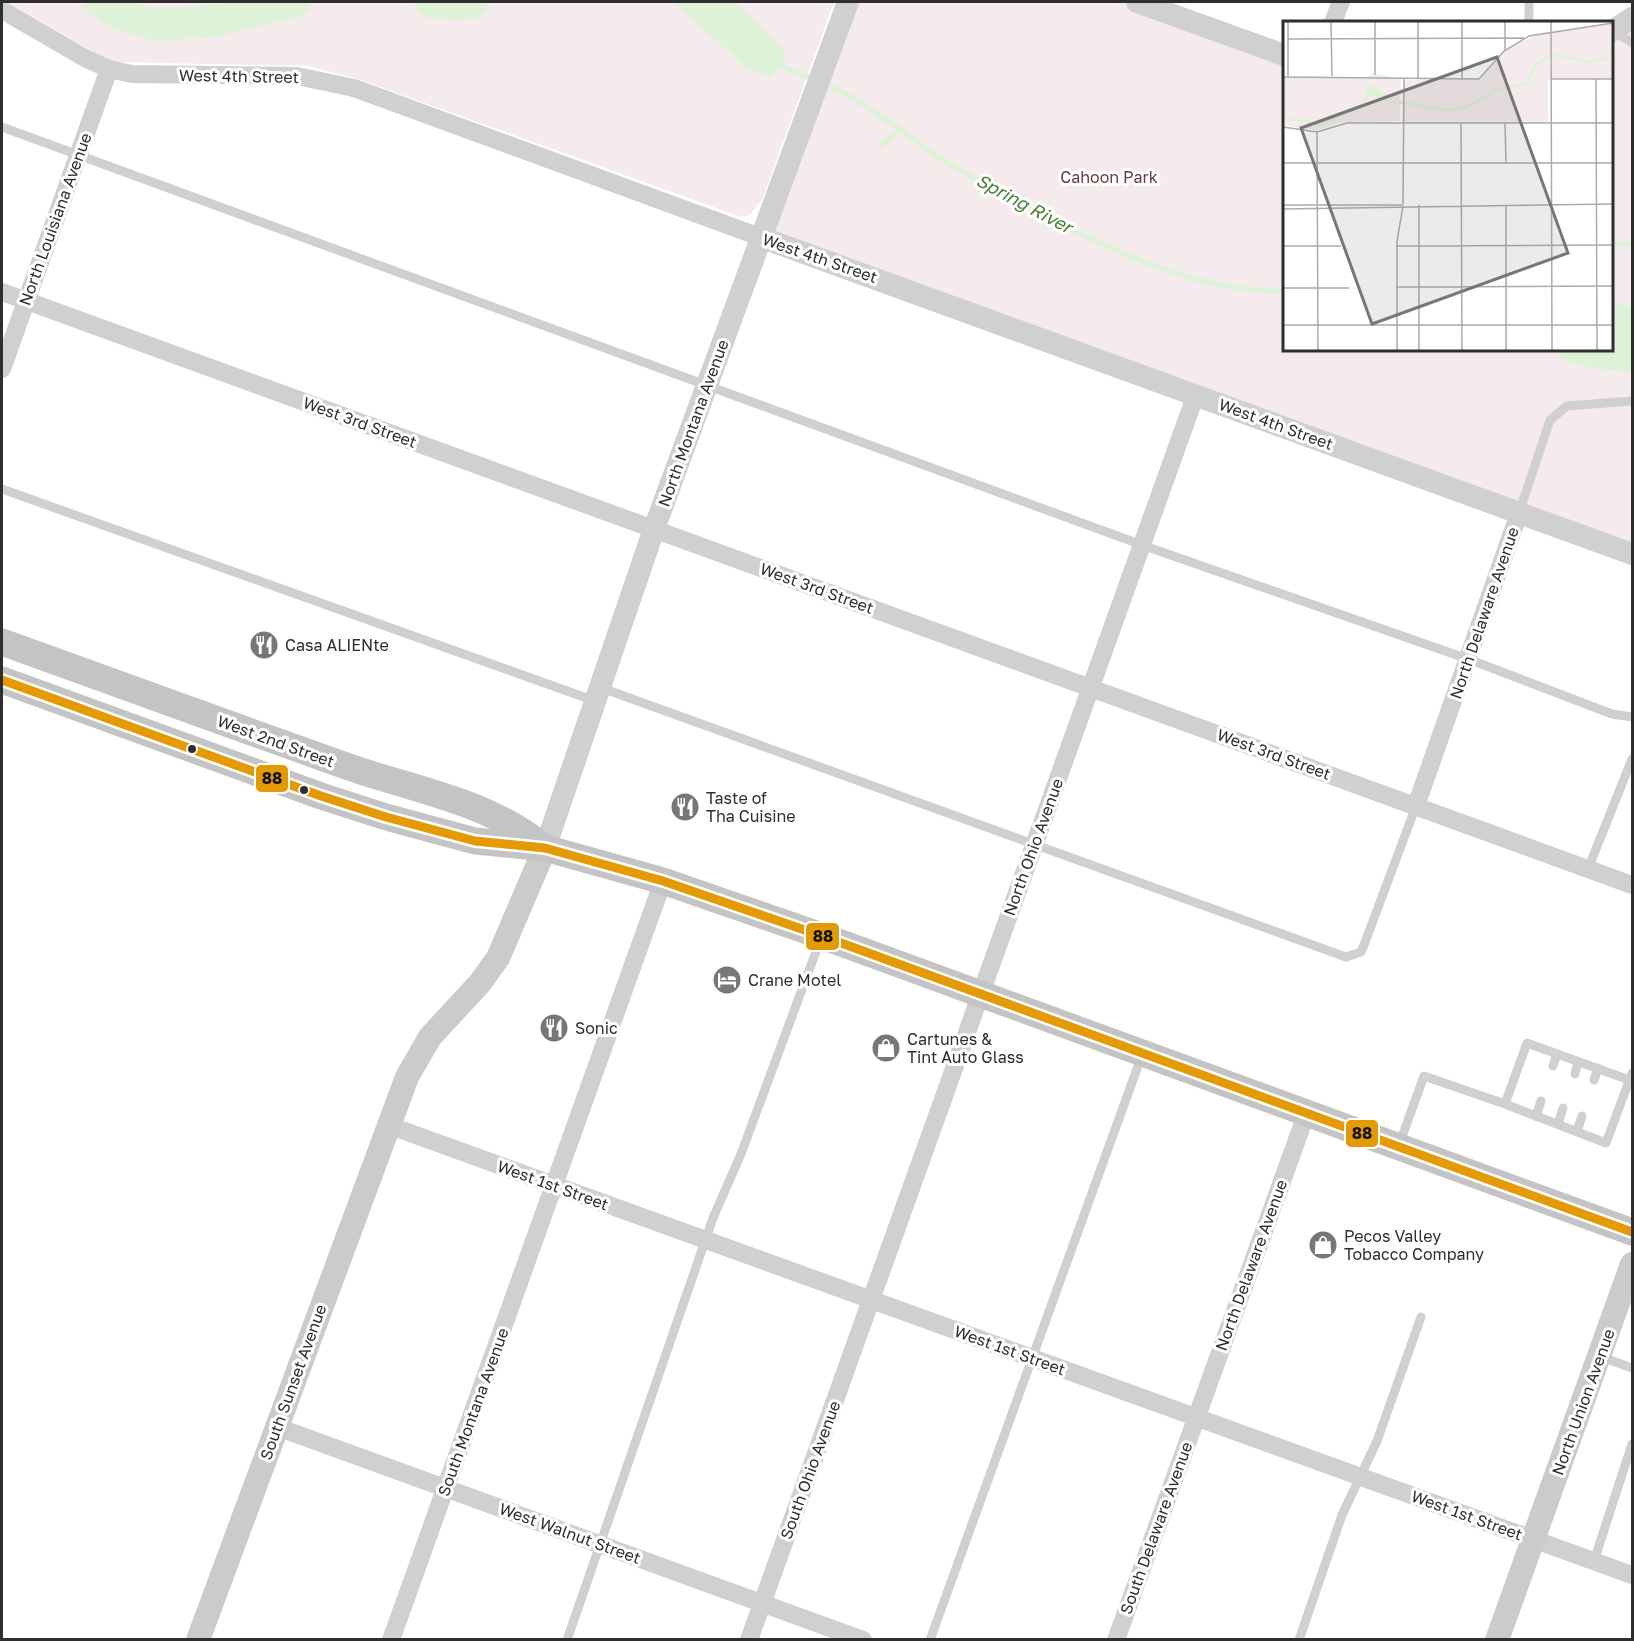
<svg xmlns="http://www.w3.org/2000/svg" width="1634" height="1641" viewBox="0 0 1634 1641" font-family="'Golos Text',sans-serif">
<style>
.green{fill:#f5ebed}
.water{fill:#def2d8}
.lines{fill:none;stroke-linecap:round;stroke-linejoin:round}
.stream{stroke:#def2d8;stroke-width:5}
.river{stroke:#def2d8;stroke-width:32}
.service{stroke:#d0d0d0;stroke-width:9}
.minor{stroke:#d0d0d0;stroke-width:18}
.tertiary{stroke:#d0d0d0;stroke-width:22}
.secondary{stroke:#cbcbcb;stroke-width:24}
.primary{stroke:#c4c4c4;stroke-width:27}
.bus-1-casing{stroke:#fff;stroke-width:14}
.bus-1{stroke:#e39a05;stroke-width:9}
.bus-dot{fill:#2e2e2e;stroke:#fff;stroke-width:2}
.labels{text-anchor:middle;stroke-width:6;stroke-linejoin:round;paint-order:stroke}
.street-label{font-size:16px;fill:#2e2e2e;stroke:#fff}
.park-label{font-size:16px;fill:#6b3a3f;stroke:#fff}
.poi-label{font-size:16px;fill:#2e2e2e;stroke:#fff;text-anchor:start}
.water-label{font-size:18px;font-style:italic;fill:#477f34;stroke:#fff}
.inset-river{fill:none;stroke:#def2d8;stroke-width:3}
.inset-road{fill:none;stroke:#ababab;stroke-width:1.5}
.view{fill:#777;fill-opacity:0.15;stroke:#777;stroke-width:3}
.inset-edge{fill:none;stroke:#2e2e2e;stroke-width:3}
.line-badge{stroke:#fff;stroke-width:2}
.pale-badge-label{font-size:16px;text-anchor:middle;font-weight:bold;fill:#111}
</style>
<rect width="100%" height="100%" fill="#fff"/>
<g class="green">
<path d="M7,2H834L762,200L750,215L741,217L361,80L308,66L115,62L94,52Z"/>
<path d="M849,2H1137L1284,55V350H1612V31L1632,18V554L760,237Z"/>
</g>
<g class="water">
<path d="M673,2H735L784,51L783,67L769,77L747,68Z"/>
<path d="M1612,301L1632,307V372L1591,368L1561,359L1558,355V350H1612Z"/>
</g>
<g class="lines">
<g class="stream">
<path d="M783,67L815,80"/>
<path d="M824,83C867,102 904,134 943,160C975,180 1009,197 1043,215C1117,252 1199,293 1284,291"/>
<path d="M881,145L900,130"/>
<path d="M1612,243L1632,245"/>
</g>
<g class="river">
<path d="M100,2L125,16L156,25L214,21L294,2"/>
<path d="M431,2L459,4L472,2"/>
</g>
<g class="service">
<path d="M1529,2V22"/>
<path d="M1614,31L1632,43"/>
<path d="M2,127L1142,545L1468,659L1612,714L1632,717"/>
<path d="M2,489L595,701"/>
<path d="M1519,513L1550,420L1567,406L1632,401"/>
<path d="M599,687L1346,957L1361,952L1364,945L1416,806"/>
<path d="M1588,869L1632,759"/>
<path d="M1553,1066L1557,1054"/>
<path d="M1575,1074L1578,1062"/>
<path d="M1594,1080L1598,1068"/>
<path d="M1505,1104L1606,1143L1632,1073"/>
<path d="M1536,1116L1541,1101"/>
<path d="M1558,1124L1563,1108"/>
<path d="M1577,1131L1582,1116"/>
<path d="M1399,1145L1424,1076L1505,1104L1527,1043L1632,1081"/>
<path d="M1599,1356L1632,1368"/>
<path d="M1594,1561L1632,1444"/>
<path d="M567,1640L713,1218L741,1154L821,938"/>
<path d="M930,1640L1142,1055"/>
<path d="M1299,1640L1342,1515L1377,1441L1421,1317"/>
</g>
<g class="minor">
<path d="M2,10L85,58L109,69L132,74L297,76L354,88L760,237"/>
<path d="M1333,22L1341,2"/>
<path d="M2,292L1632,885"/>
<path d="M2,369L109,69"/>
<path d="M1416,806L1519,513"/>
<path d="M388,1125L1632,1575"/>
<path d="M277,1427L863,1640"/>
<path d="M391,1640L663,881"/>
<path d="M749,1640L1196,394"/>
<path d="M1116,1640L1307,1112"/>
</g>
<g class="tertiary">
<path d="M1137,2L1284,55"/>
<path d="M1612,31L1632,18"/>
<path d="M760,237L1632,554"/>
<path d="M545,848L654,529L848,2"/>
</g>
<g class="secondary">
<path d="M198,1640L407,1077L430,1037L480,983L498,958L545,848"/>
<path d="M1497,1640L1632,1264"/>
</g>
<g class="primary">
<path d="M2,642C117,683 233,726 349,767C415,790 491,802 545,848"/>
<path d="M2,680L321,796L386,817L475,841L545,848L663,881L822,936L1632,1232"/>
</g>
<g class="bus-1-casing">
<path id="bus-1" d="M2,680L321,796L386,817L475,841L545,848L663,881L822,936L1632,1232"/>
</g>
<use href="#bus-1" class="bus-1"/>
</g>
<defs>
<g id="restaurant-disc" transform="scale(1.5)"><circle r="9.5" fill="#777" stroke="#fff"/><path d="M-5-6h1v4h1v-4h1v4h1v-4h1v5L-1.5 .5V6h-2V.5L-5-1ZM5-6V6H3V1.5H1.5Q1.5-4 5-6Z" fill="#fff"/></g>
<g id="hotel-disc" transform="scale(1.5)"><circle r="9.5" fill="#777" stroke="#fff"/><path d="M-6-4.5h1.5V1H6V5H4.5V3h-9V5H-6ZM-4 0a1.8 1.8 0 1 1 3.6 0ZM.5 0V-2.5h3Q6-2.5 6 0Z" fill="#fff"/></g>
<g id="shop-disc" transform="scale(1.5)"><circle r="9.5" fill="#777" stroke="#fff"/><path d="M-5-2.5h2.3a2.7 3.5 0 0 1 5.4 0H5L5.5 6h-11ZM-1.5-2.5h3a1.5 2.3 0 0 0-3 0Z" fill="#fff"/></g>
</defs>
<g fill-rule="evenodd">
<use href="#restaurant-disc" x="264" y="645"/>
<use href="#restaurant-disc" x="685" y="807"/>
<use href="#hotel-disc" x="727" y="980"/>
<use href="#restaurant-disc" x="554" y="1028"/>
<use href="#shop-disc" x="886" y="1048"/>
<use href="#shop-disc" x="1323" y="1245"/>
</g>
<g class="bus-dot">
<circle cx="192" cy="749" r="5"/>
<circle cx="304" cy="790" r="5"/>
</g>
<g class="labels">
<g class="street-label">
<text transform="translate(239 76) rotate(1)" y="6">West 4th Street</text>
<text transform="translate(55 219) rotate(-70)" y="6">North Louisiana Avenue</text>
<text transform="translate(820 258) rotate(19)" y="6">West 4th Street</text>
<text transform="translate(360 422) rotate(20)" y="6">West 3rd Street</text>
<text transform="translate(693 423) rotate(-70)" y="6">North Montana Avenue</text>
<text transform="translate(1276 424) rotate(20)" y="6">West 4th Street</text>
<text transform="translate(817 588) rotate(20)" y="6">West 3rd Street</text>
<text transform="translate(1484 613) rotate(-71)" y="6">North Delaware Avenue</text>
<text transform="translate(276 741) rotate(20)" y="6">West 2nd Street</text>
<text transform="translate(1274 754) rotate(20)" y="6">West 3rd Street</text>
<text transform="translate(1033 847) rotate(-70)" y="6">North Ohio Avenue</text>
<text transform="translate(553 1185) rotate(20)" y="6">West 1st Street</text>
<text transform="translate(1251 1265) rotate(-70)" y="6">North Delaware Avenue</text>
<text transform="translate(1010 1350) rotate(20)" y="6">West 1st Street</text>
<text transform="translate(293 1382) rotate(-70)" y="6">South Sunset Avenue</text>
<text transform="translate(1583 1402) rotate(-70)" y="6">North Union Avenue</text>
<text transform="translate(473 1412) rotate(-70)" y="6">South Montana Avenue</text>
<text transform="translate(810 1470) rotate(-70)" y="6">South Ohio Avenue</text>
<text transform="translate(1467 1515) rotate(20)" y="6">West 1st Street</text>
<text transform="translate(1156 1528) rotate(-70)" y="6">South Delaware Avenue</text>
<text transform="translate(570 1533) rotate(20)" y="6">West Walnut Street</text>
</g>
<g class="park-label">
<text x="1109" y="183">Cahoon Park</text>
</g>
<g class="poi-label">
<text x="285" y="651">Casa ALIENte</text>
<text x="706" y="804">Taste of<tspan x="706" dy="18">Tha Cuisine</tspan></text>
<text x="748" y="986">Crane Motel</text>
<text x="575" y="1034">Sonic</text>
<text x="907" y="1045">Cartunes &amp;<tspan x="907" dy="18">Tint Auto Glass</tspan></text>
<text x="1344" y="1242">Pecos Valley<tspan x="1344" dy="18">Tobacco Company</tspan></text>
</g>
<g class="water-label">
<text transform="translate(1024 204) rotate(28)" y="6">Spring River</text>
</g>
</g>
<g transform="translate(1283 21)">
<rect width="330" height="330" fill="#fff"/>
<path d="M330,2V58H265V102H119L120,59L198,57L217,32L256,12ZM89,52L118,58L117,100L58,102L34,109L0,104V57L85,56Z" fill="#f5ebed"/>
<path d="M82,64L92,65L114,82L88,74L82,77Z" fill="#def2d8"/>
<path class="inset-river" d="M271,34L308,41L330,36M115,81L162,89L183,87L215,68L244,62L251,46L266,34M0,97L38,103L73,88L84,77"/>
<path class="inset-road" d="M5,1V55M48,1L49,55M135,1V58M179,1V58M268,1L269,329M5,18L241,17M222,29V1M92,54V1M0,56L196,58L221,30L246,15L330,2M268,58H330M313,58L314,329M178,102L179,329M222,102L223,142M0,106L34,111L64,102H330M34,111L35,329M0,142H330M0,184H119M120,184L121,58M223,184V329M0,188L330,183M0,225H58M113,225L330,224M113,266L330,265M0,267H66M0,304H330M114,329V220L120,185M136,329V184"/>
<path class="view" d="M214,36L285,232L89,303L18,107Z"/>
<rect width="330" height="330" class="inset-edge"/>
</g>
<g class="line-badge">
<rect x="255" y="764" width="34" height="29" rx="6" fill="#e39a05"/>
<rect x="805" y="922" width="35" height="29" rx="6" fill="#e39a05"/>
<rect x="1345" y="1119" width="34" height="29" rx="6" fill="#e39a05"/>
</g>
<g class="pale-badge-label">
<text x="272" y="784">88</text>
<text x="823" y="942">88</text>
<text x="1362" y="1139">88</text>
</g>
<rect width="1634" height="1641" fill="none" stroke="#2e2e2e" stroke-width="6"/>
</svg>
